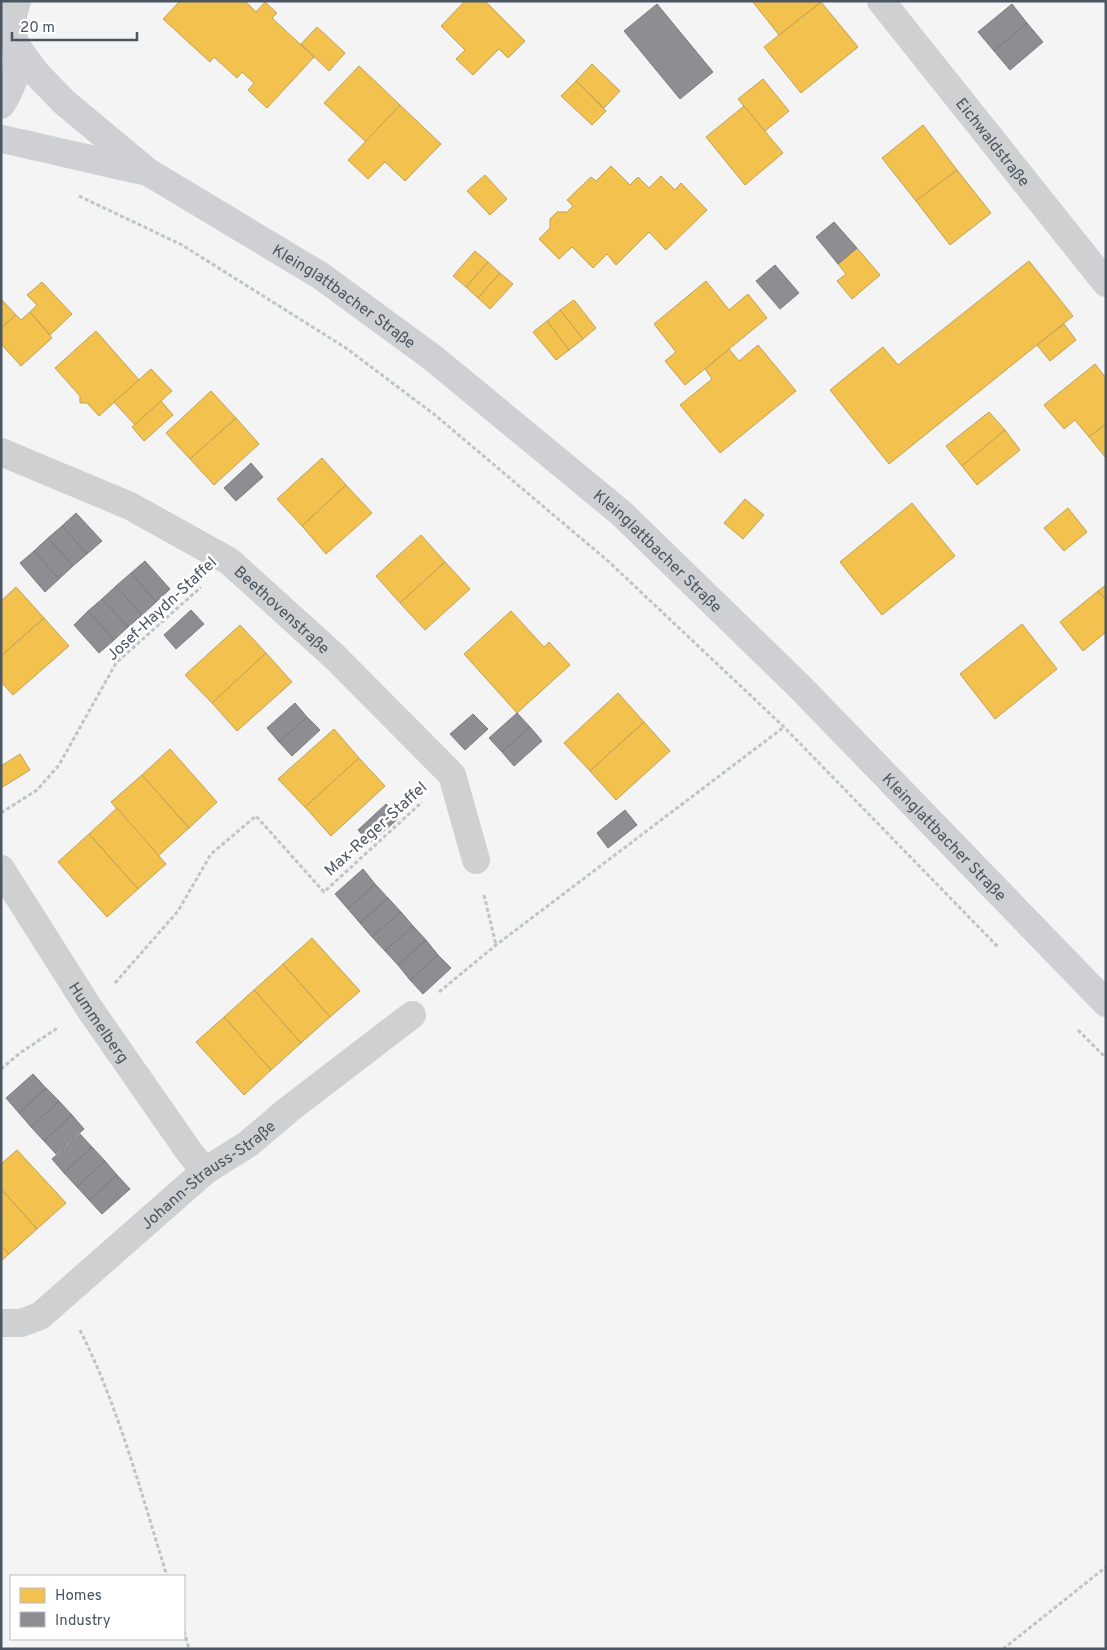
<svg xmlns="http://www.w3.org/2000/svg" width="1107" height="1650" viewBox="0 0 1107 1650" font-family="Overpass,sans-serif">
<style>
.homes{fill:#f2c14e;stroke:#c0a154}
.industry{fill:#8d8d92;stroke:#797c83}
.lines{fill:none;stroke-linecap:round;stroke-linejoin:round}
.path{stroke:#bcc7c4;stroke-width:3;stroke-dasharray:4 2.5;stroke-linecap:butt}
.street{stroke:#ced0d2;stroke-width:28}
.secondary{stroke:#ced0d4;stroke-width:28}
.labels{text-anchor:middle;stroke-width:5;stroke-linejoin:round;paint-order:stroke}
.street-label{font-size:16px;fill:#4a5661;stroke:#fff}
</style>
<rect width="100%" height="100%" fill="#f4f4f4"/>
<g class="homes">
<path d="M180,1H245L256,12L265,2L277,13L272,18L314,57L267,108L248,90L254,83L242,72L237,78L214,57L210,62L163,19Z"/>
<path d="M465,1H485L525,41L508,58L499,49L473,75L456,59L465,50L441,26Z"/>
<path d="M752,1H821V2L779,35Z"/>
<path d="M821,2L858,47L801,93L764,47Z"/>
<path d="M317,27L345,53L329,71L301,44Z"/>
<path d="M592,64L620,91L604,108L576,81Z"/>
<path d="M359,66L400,105L366,142L324,103Z"/>
<path d="M763,79L789,111L765,131L738,99Z"/>
<path d="M576,81L606,111L592,125L561,96Z"/>
<path d="M400,105L441,144L405,181L385,162L368,179L348,160Z"/>
<path d="M744,106L783,153L745,185L706,137Z"/>
<path d="M923,125L957,170L916,201L882,158Z"/>
<path d="M611,166L630,185L638,177L649,188L661,176L675,190L681,183L707,210L666,250L649,232L616,265L607,254L593,268L572,247L559,259L539,239L550,228V219L557,212H567L573,206L567,200L591,177L596,181Z"/>
<path d="M957,170L991,213L950,245L916,201Z"/>
<path d="M485,175L507,199L490,215L467,191Z"/>
<path d="M857,248L880,275L852,299L837,281L846,274L838,264Z"/>
<path d="M475,251L488,262L466,287L453,276Z"/>
<path d="M1029,261L1073,316L889,464L830,390L883,347L898,365Z"/>
<path d="M488,262L500,273L478,298L466,287Z"/>
<path d="M500,273L513,284L490,309L478,298Z"/>
<path d="M706,281L729,310L748,294L767,318L685,385L665,361L676,352L654,324Z"/>
<path d="M42,282L72,314L50,335L30,312L37,305L27,295Z"/>
<path d="M1,299L16,315L1,328Z"/>
<path d="M574,300L596,328L583,339L560,310Z"/>
<path d="M560,310L583,339L569,350L547,321Z"/>
<path d="M30,312L52,338L21,366L1,344V328L16,315L21,320Z"/>
<path d="M547,321L569,350L556,360L533,332Z"/>
<path d="M1064,324L1076,340L1050,361L1037,345Z"/>
<path d="M96,331L139,380L99,416L87,403H80V396L55,368Z"/>
<path d="M758,345L796,391L720,453L680,405L712,379L705,369L729,349L739,361Z"/>
<path d="M1095,364L1106,378V424L1089,437L1075,420L1064,429L1044,405Z"/>
<path d="M151,369L172,391L135,425L114,402Z"/>
<path d="M211,391L236,418L190,459L166,433Z"/>
<path d="M161,401L173,415L144,441L132,427Z"/>
<path d="M989,412L1005,430L962,466L946,446Z"/>
<path d="M236,418L259,444L214,485L190,459Z"/>
<path d="M1106,424V458L1089,437Z"/>
<path d="M1005,430L1020,450L977,485L962,466Z"/>
<path d="M322,458L346,485L302,526L277,499Z"/>
<path d="M346,485L372,513L326,554L302,526Z"/>
<path d="M745,499L764,515L743,539L724,523Z"/>
<path d="M912,503L955,556L882,615L840,562Z"/>
<path d="M1068,508L1087,532L1064,551L1044,528Z"/>
<path d="M421,535L445,562L400,603L376,576Z"/>
<path d="M445,562L470,589L425,630L400,603Z"/>
<path d="M1106,585V600L1098,591Z"/>
<path d="M16,587L44,618L1,656V601Z"/>
<path d="M1098,591L1106,600V632L1083,651L1060,622Z"/>
<path d="M511,611L544,647L549,642L570,665L517,713L464,654Z"/>
<path d="M44,618L69,646L13,695L1,682V656Z"/>
<path d="M1022,624L1057,669L995,719L960,674Z"/>
<path d="M240,625L266,653L212,703L185,675Z"/>
<path d="M266,653L292,682L237,731L212,703Z"/>
<path d="M618,693L644,722L590,771L564,743Z"/>
<path d="M644,722L670,751L616,800L590,771Z"/>
<path d="M334,729L359,758L305,807L278,779Z"/>
<path d="M170,749L217,802L189,828L142,775Z"/>
<path d="M20,754L30,770L1,788V766Z"/>
<path d="M359,758L385,786L331,836L305,807Z"/>
<path d="M142,775L189,828L158,856L111,802Z"/>
<path d="M117,808L166,864L138,889L89,834Z"/>
<path d="M89,834L138,889L107,917L58,862Z"/>
<path d="M312,938L360,991L330,1017L283,964Z"/>
<path d="M283,964L330,1017L301,1043L254,990Z"/>
<path d="M254,990L301,1043L271,1070L224,1017Z"/>
<path d="M224,1017L271,1070L244,1095L196,1042Z"/>
<path d="M17,1150L66,1203L37,1229L1,1189V1164Z"/>
<path d="M1,1189L37,1229L9,1254L1,1246Z"/>
<path d="M1,1246L9,1254L1,1261Z"/>
</g>
<g class="industry">
<path d="M657,4L713,72L680,99L624,31Z"/>
<path d="M1012,4L1027,23L994,51L978,32Z"/>
<path d="M1027,23L1043,42L1010,70L994,51Z"/>
<path d="M834,222L857,248L838,264L816,237Z"/>
<path d="M775,265L799,293L780,309L756,281Z"/>
<path d="M251,463L263,477L236,501L224,488Z"/>
<path d="M76,513L102,541L87,554L62,526Z"/>
<path d="M62,526L87,554L73,566L48,538Z"/>
<path d="M48,538L73,566L59,579L34,551Z"/>
<path d="M34,551L59,579L45,592L20,563Z"/>
<path d="M145,561L170,589L156,602L131,573Z"/>
<path d="M131,573L156,602L142,615L116,586Z"/>
<path d="M116,586L142,615L128,627L102,599Z"/>
<path d="M102,599L128,627L114,640L88,611Z"/>
<path d="M191,610L204,624L176,649L164,635Z"/>
<path d="M88,611L114,640L99,653L74,625Z"/>
<path d="M295,703L307,717L279,742L267,728Z"/>
<path d="M517,713L530,727L502,752L489,738Z"/>
<path d="M473,714L488,729L465,750L450,734Z"/>
<path d="M307,717L320,730L292,756L279,742Z"/>
<path d="M530,727L542,741L514,766L502,752Z"/>
<path d="M386,804L399,818L370,843L358,830Z"/>
<path d="M625,810L637,825L608,848L597,833Z"/>
<path d="M363,869L375,884L348,909L335,894Z"/>
<path d="M375,884L388,898L360,923L348,909Z"/>
<path d="M388,898L401,912L372,937L360,923Z"/>
<path d="M401,912L413,926L385,951L372,937Z"/>
<path d="M413,926L426,940L398,965L385,951Z"/>
<path d="M426,940L438,955L410,980L398,965Z"/>
<path d="M438,955L451,968L423,994L410,980Z"/>
<path d="M33,1074L46,1088L19,1113L6,1098Z"/>
<path d="M46,1088L59,1101L31,1127L19,1113Z"/>
<path d="M59,1101L72,1115L44,1141L31,1127Z"/>
<path d="M72,1115L84,1129L56,1154L44,1141Z"/>
<path d="M80,1134L92,1147L64,1173L52,1159Z"/>
<path d="M92,1147L105,1161L77,1187L64,1173Z"/>
<path d="M105,1161L117,1175L89,1200L77,1187Z"/>
<path d="M117,1175L130,1189L102,1214L89,1200Z"/>
</g>
<g class="lines">
<g class="path">
<path d="M79,196L182,245L346,348L435,415L608,561L784,727L999,948"/>
<path d="M1,813L37,790L59,765L116,663L201,587"/>
<path d="M484,895L496,945"/>
<path d="M115,983L178,911L211,854L256,816L324,892L422,802"/>
<path d="M439,992L496,945L784,727"/>
<path d="M1078,1030L1106,1058"/>
<path d="M1,1069L20,1053L59,1027"/>
<path d="M80,1330C119,1408 141,1493 167,1576"/>
<path d="M184,1631L189,1649"/>
<path d="M1003,1649L1106,1567"/>
</g>
<g class="street">
<path id="s1" d="M881,1L1106,283"/>
<path d="M10,26L17,1"/>
<path id="s2" d="M1,452L130,506L229,561L335,657L452,775L476,860"/>
<path id="s3" d="M1,869L89,1008L190,1153L205,1171"/>
<path id="s4" d="M1,1323H21L40,1316L205,1171L248,1144L288,1110L412,1015"/>
</g>
<g class="secondary">
<path d="M1,13C23,45 22,73 1,105"/>
<path id="s5" d="M17,47L36,73L64,102L148,172L321,276L433,358L621,513L800,687L1106,1003"/>
<path d="M1,139C49,149 96,161 144,171"/>
</g>
</g>
<g class="labels">
<g class="street-label">
<text dy="6" stroke="none"><textPath href="#s1" startOffset="180">Eichwaldstraße</textPath></text>
<text dy="6" stroke="none"><textPath href="#s5" startOffset="414">Kleinglattbacher Straße</textPath></text>
<text dy="6" stroke="none"><textPath href="#s5" startOffset="819">Kleinglattbacher Straße</textPath></text>
<text transform="translate(161 608) rotate(-43)" y="6">Josef-Haydn-Staffel</text>
<text dy="6" stroke="none"><textPath href="#s2" startOffset="325">Beethovenstraße</textPath></text>
<text transform="translate(375 828) rotate(-42)" y="6">Max-Reger-Staffel</text>
<text dy="6" stroke="none"><textPath href="#s5" startOffset="1224">Kleinglattbacher Straße</textPath></text>
<text dy="6" stroke="none"><textPath href="#s3" startOffset="182">Hummelberg</textPath></text>
<text dy="6" stroke="none"><textPath href="#s4" startOffset="260">Johann-Strauss-Straße</textPath></text>
</g>
</g>
<rect width="1107" height="1650" fill="none" stroke="#4a5661" stroke-width="5"/>
<rect x="10" y="1575" width="175" height="65" fill="#ffffff" stroke="#b7bbc0"/>
<rect x="20" y="1588" width="25" height="15" fill="#f2c14e" stroke="#b7bbc0"/>
<text x="55" y="1600" font-size="15" fill="#4a5661">Homes</text>
<rect x="20" y="1612" width="25" height="15" fill="#8d8d92" stroke="#b7bbc0"/>
<text x="55" y="1625" font-size="15" fill="#4a5661">Industry</text>
<path d="M12 32v8h125v-8" fill="none" stroke="#4a5661" stroke-width="2.5"/>
<text x="20" y="32" font-size="15" fill="#4a5661" stroke="#ffffff" stroke-width="4" paint-order="stroke">20 m</text>
</svg>
